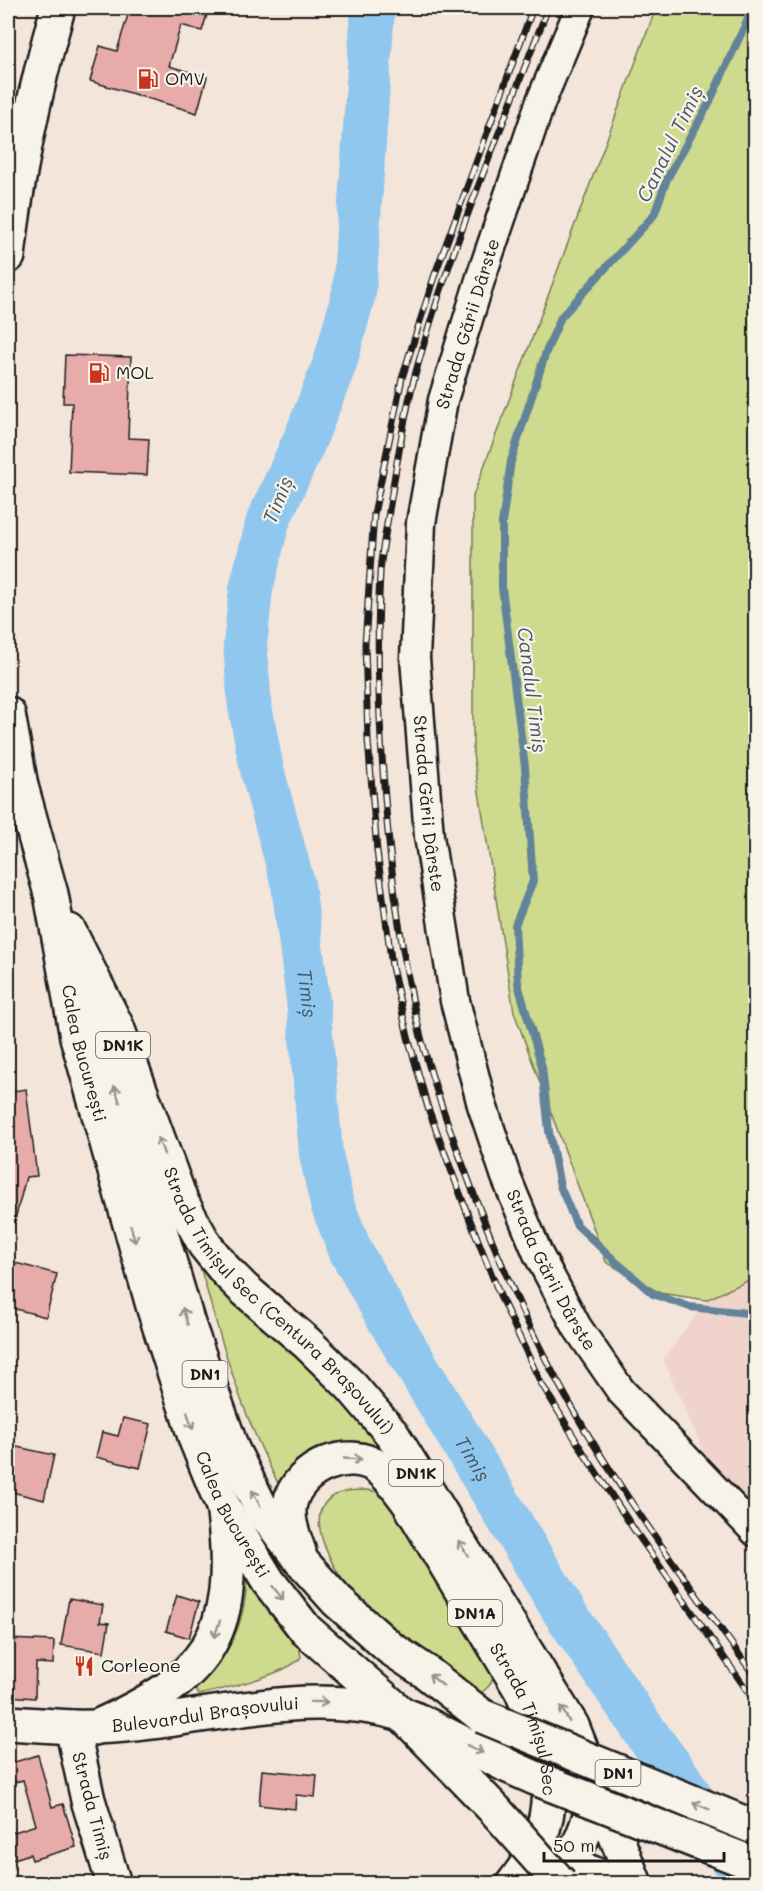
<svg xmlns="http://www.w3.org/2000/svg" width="763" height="1891" viewBox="0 0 763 1891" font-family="Mali,sans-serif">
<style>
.built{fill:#f0d4cc}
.green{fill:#ceda8d;stroke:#757b54;stroke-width:1.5}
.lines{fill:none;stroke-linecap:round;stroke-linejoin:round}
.stream{stroke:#62839a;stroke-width:8}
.river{stroke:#90c7ee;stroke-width:44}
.building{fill:#e7aca9;stroke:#1c1c1c;stroke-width:1.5}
.street-casing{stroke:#1c1c1c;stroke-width:33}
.secondary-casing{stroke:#1c1c1c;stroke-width:38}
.primary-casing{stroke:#1c1c1c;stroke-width:38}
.highway-casing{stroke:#1c1c1c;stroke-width:38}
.street{stroke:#f7f3e8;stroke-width:28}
.secondary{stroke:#f7f3e8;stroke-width:33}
.primary{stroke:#f7f3e8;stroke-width:33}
.highway{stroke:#f7f3e8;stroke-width:33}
.rail-casing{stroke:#1c1c1c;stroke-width:7}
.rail{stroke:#f7f3e8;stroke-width:4.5;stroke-dasharray:14;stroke-linecap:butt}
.primary-bridge-casing{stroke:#1c1c1c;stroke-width:38;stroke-linecap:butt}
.highway-bridge-casing{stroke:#1c1c1c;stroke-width:38;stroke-linecap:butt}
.primary-bridge{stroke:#f7f3e8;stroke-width:33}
.highway-bridge{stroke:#f7f3e8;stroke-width:33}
.oneway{stroke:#94928c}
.labels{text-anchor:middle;stroke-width:4.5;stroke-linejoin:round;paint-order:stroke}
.shield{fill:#f7f3e8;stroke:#5e5c59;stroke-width:1.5}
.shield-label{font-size:16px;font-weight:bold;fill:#1c1c1c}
.poi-label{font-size:18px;fill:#1c1c1c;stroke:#f7f3e8;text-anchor:start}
.street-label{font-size:18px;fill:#1c1c1c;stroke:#f7f3e8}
.water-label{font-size:20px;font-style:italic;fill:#455866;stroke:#f7f3e8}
</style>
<rect width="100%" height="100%" fill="#f4e5db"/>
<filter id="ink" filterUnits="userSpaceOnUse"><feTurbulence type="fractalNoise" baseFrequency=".0167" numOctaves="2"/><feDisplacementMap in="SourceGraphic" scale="12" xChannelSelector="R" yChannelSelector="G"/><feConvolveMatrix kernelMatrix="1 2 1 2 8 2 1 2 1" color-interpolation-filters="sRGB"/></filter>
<g filter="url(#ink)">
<path class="built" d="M755,1277V1570L663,1359L706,1301Z"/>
<g class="green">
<path d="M656,8H756V1277L706,1300L660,1293L606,1262L514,1012L473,754V496Z"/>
<path d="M195,1249L359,1412L384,1452L288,1503C273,1474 259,1445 247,1415C226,1361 211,1304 195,1249Z"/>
<path d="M367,1490L378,1492L395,1510L493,1672C493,1683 489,1687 481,1693C448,1679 419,1652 391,1629C381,1620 369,1612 360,1602C340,1581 296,1515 335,1495C345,1490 357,1490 367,1490Z"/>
<path d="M247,1578L275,1619L299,1646L301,1657C291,1673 220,1690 199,1695L195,1689C230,1656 245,1625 247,1578Z"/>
</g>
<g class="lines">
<path class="stream" d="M753,8L709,103L667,179L654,215L561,317L546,352L511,461L502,523V588L525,767L533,881L515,925L518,984L542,1067L549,1131L560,1186L576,1224L615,1261L653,1294L690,1307L756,1314"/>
<path class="river" id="s1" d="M373,8L354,293L335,363L306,437L268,521L251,589L245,645L250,707L262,770L293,884L308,1000L321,1154L332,1204L351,1252L395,1330L565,1613L648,1736L677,1775L748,1884"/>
</g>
<g class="building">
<path d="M130,8H209L202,31L181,25L169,66L207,77L197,113L90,81L100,46L117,51Z"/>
<path d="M65,355L131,357L128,438L149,439L147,475L69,472L72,403H63Z"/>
<path d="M26,1089L37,1176L26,1177L14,1224L8,1223V1092Z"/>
<path d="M8,1261L57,1274L46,1317L8,1307Z"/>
<path d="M123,1418L151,1424L140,1468L96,1457L102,1432L118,1436Z"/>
<path d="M8,1445L54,1455L44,1500L8,1491Z"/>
<path d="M177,1595L199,1602L189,1638L166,1631Z"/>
<path d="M69,1599L103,1605L100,1622L109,1623L104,1652L61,1645Z"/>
<path d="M8,1639L54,1641L53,1664L36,1663L35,1698L8,1696Z"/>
<path d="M38,1755L52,1807L63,1804L76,1847L32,1860L30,1854L8,1861V1834L36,1825L23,1780L8,1784V1764Z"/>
<path d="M262,1770L317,1775L315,1797L296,1795L295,1809L259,1805Z"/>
</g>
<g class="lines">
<g class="street-casing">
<g id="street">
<path id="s2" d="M580,8L541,101L481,277L443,400L421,523L415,658L429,836L455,1001L482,1105L506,1177L538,1254L577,1327L621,1391L756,1532"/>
</g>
</g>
<g class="secondary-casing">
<path id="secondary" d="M8,1723L72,1727"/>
</g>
<g class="primary-casing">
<g id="primary">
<path d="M74,964L142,1169L188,1324L232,1449L262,1510L302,1562L337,1601L390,1648L426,1672L482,1716"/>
<path id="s3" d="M299,1552C294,1537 286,1519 290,1503C298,1467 350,1446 379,1468C391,1477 400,1491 409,1503L521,1690C552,1761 566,1818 513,1884"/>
<path id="s4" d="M114,1884L88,1800L72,1727C183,1730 292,1682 402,1714C415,1718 427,1725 439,1731C462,1743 485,1754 508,1766"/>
<path d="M547,1884C578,1860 590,1823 597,1787"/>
</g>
</g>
<g class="highway-casing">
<g id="highway">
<path d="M8,256C17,171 35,90 58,8"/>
<path id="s5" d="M8,714L21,786L51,894L77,1037L154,1309L196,1440L224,1509L268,1581L306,1630L403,1715L495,1810"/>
<path id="s6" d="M69,931L117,1027L181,1201L205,1245L226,1271L244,1289L307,1343L351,1386L392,1434L572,1726L635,1884"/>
<path d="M94,1728C206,1678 239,1639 224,1513"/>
<path d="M533,1855L592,1873L617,1884"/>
</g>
</g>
<use href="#street" class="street"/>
<use href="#secondary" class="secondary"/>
<use href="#primary" class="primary"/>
<use href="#highway" class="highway"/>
<g class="rail-casing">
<g id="rail">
<path d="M533,8L435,274L402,378L374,514L365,644L368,740L377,851L392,967L408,1037L428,1108L468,1215L501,1298L541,1383L585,1455L635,1531L756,1703"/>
<path d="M548,8C501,130 448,252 414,379C403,422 396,467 389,511C386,532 381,553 380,574C376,648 379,724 385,798C391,875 401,953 419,1029C430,1075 446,1120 463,1165C489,1236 517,1305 552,1371C609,1480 685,1578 756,1678"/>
</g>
</g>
<use href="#rail" class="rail"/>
<g class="primary-bridge-casing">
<g id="primary-bridge">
<path d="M482,1716L756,1828"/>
<path d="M508,1766L535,1778L756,1865"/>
</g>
</g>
<g class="highway-bridge-casing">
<path id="highway-bridge" d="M495,1810L561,1884"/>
</g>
<use href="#primary-bridge" class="primary-bridge"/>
<use href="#highway-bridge" class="highway-bridge"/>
</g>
<defs><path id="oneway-shaft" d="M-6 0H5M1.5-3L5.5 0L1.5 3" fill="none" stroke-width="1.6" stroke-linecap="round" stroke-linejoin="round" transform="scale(1.5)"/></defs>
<g class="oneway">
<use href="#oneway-shaft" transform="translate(117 1094) rotate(-108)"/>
<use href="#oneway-shaft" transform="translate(161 1146) rotate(-110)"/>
<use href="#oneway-shaft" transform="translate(133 1234) rotate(74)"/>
<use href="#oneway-shaft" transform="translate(185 1316) rotate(-107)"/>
<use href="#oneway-shaft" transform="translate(190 1421) rotate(72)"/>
<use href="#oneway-shaft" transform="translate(353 1459) rotate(3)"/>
<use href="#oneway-shaft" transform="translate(256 1498) rotate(-118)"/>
<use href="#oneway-shaft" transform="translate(463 1548) rotate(-122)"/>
<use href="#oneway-shaft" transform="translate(278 1593) rotate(52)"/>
<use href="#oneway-shaft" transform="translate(217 1629) rotate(110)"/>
<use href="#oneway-shaft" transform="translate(436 1680) rotate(-142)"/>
<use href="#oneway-shaft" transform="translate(319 1702) rotate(1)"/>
<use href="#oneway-shaft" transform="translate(565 1714) rotate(-119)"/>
<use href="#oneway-shaft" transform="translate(475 1749) rotate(26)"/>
<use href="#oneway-shaft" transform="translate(701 1806) rotate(-158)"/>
</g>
</g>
<defs>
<g id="fuel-bare" transform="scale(1.62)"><path d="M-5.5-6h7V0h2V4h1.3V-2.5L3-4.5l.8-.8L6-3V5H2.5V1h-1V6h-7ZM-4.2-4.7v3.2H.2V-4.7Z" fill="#c8321e" stroke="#f7f3e8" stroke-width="2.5" paint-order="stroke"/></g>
<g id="restaurant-bare" transform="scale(1.62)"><path d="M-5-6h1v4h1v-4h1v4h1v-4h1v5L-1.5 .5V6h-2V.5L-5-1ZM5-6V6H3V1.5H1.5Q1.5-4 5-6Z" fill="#c8321e" stroke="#f7f3e8" stroke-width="2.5" paint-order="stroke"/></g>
</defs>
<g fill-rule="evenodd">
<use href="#fuel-bare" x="148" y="79"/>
<use href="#fuel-bare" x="99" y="373"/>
<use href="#restaurant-bare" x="84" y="1666"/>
</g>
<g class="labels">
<g class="shield">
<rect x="96" y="1032" width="54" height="26" rx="4.5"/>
<rect x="182.5" y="1361" width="45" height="26" rx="4.5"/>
<rect x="389" y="1460" width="54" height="26" rx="4.5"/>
<rect x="448" y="1600" width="54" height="26" rx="4.5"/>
<rect x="595.5" y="1760" width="45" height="26" rx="4.5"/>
</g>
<g class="shield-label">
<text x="123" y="1051">DN1K</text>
<text x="205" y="1380">DN1</text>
<text x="416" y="1479">DN1K</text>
<text x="475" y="1619">DN1A</text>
<text x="618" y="1779">DN1</text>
</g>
<g class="poi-label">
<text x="165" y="85">OMV</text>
<text x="116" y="379">MOL</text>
<text x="101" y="1672">Corleone</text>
</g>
<g class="street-label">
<text transform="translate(468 324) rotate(-73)" y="6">Strada Gării Dârste</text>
<text dy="6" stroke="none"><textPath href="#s2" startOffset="822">Strada Gării Dârste</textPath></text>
<text dy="6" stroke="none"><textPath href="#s5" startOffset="348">Calea București</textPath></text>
<text dy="6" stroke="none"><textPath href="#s2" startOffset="1308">Strada Gării Dârste</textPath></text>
<text dy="6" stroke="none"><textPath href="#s6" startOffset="432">Strada Timișul Sec (Centura Brașovului)</textPath></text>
<text dy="6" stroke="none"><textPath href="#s5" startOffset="834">Calea București</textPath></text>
<text dy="6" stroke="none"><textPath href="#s4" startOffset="297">Bulevardul Brașovului</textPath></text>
<text dy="6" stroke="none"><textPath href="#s3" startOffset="454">Strada Timișul Sec</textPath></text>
<text transform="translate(92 1806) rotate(75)" y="6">Strada Timiș</text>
</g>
<g class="water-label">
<text transform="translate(670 144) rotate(-64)" y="7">Canalul Timiș</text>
<text transform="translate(278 500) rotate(-68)" y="7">Timiș</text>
<text transform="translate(532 690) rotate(83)" y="7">Canalul Timiș</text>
<text dy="7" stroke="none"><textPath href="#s1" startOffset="1011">Timiș</textPath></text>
<text dy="7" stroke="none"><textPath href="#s1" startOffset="1515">Timiș</textPath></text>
</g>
</g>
<rect width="763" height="1891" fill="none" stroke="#f7f3e8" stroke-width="30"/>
<rect x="15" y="15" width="733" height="1861" fill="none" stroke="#1c1c1c" stroke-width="2" filter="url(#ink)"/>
<path d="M544 1852v9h180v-9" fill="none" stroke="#1c1c1c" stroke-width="3"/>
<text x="553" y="1852" font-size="18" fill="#1c1c1c" stroke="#f7f3e8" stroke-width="4.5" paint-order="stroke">50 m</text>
</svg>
